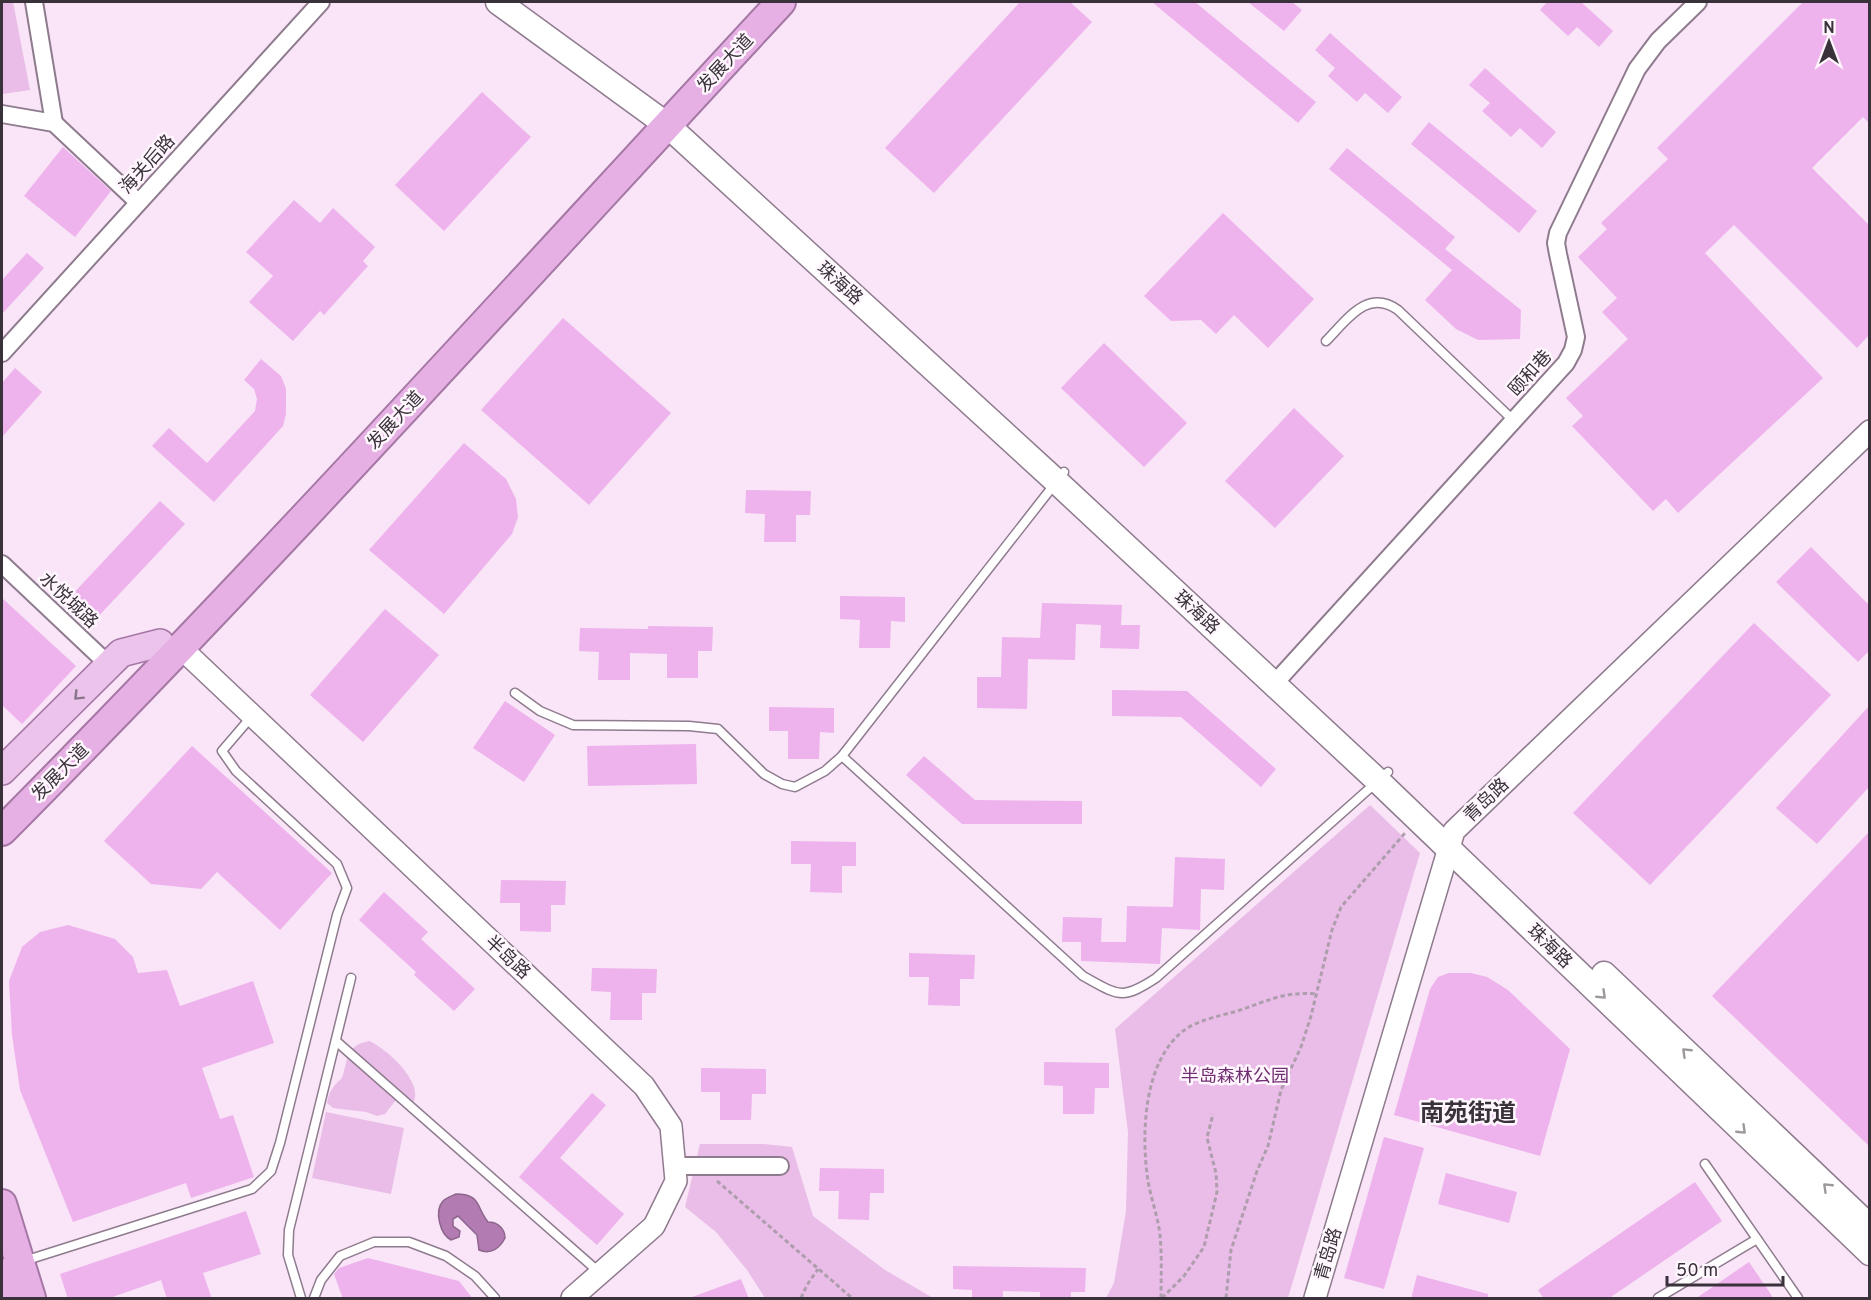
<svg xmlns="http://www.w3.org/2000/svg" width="1871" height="1300" viewBox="0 0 1871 1300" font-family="Overpass,'Noto Sans SC',sans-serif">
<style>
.green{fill:#e9bde7}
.water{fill:#b27bb1;stroke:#8e658d;stroke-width:1.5}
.building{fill:#eeb3ec}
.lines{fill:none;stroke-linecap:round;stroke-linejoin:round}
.service-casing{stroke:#8e7b8d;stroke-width:11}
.minor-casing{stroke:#8e7b8d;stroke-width:20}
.tertiary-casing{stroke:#8e7b8d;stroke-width:24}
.secondary-casing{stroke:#8e7b8d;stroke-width:27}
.primary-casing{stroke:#a577a4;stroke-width:30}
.trunk-casing{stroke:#a577a4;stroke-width:32}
.path{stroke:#ae9ead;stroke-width:3;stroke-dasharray:4.5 3;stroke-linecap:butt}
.service{stroke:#fff;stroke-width:8}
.minor{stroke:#fff;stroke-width:16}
.tertiary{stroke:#fff;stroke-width:21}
.secondary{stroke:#fff;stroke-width:24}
.primary{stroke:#ecc4eb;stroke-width:27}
.trunk{stroke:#e6b0e4;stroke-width:28}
.oneway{stroke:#8a748a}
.oneway2{stroke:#9c989c}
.labels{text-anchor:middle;stroke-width:5;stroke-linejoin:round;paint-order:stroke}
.street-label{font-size:18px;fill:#3a323a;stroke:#fff6fe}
.park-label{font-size:18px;fill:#712d71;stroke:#fff6fe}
.district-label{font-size:24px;font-weight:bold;fill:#3a323a;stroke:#fff6fe}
</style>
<rect width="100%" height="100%" fill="#f9e4f8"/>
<g class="green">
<path d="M2,2H13L30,90L2,94Z"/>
<path d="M1370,805L1420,853L1288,1298H1106L1114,1283L1126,1211L1128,1132L1115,1029Z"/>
<path d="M369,1041C388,1049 433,1090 408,1109L396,1100L385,1114L377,1116L366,1112L333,1108L327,1103C329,1092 333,1086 342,1078C348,1060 346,1045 369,1041Z"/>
<path d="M326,1112L404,1128L391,1194L312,1178Z"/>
<path d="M700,1144H764L792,1147L813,1216L885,1270L933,1298H765L747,1270L716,1232L685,1207Z"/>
</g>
<path class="water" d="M456,1194C481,1194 476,1207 488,1222C497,1222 505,1228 505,1238C500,1248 491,1255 479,1250L477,1235L458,1216L453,1219V1226L460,1231L459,1237L451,1240C440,1234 434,1211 443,1201C446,1198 452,1196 456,1194Z"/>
<g class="building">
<path d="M1020,2H1070L1092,22L934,193L885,148Z"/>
<path d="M1152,2H1195L1316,102L1298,123Z"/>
<path d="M1248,2H1292L1302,10L1284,31Z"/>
<path d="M1547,2H1581L1613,31L1599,47L1577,27L1568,36L1540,10Z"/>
<path d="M1803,2H1869V123L1863,117L1812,168L1869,225V335L1857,348L1734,225L1705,253L1823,378L1678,513L1666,499L1653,511L1572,426L1583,416L1566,398L1628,339L1602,312L1617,298L1578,257L1607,229L1601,223L1668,159L1657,148Z"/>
<path d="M1330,33L1402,97L1388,113L1365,93L1357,102L1328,76L1335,68L1315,50Z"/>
<path d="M1485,68L1556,132L1542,148L1520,128L1511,137L1482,111L1490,103L1469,85Z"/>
<path d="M482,92L531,137L444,231L395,185Z"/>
<path d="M1429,122L1537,211L1519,233L1411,144Z"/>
<path d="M63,147L111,191L75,237L24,196Z"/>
<path d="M1347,148L1455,237L1445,249L1521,310L1520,339L1478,340L1456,329L1425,300L1452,270L1329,169Z"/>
<path d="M294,200L320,223L333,208L375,247L363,261L368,266L324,315L320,311L293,341L249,302L273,276L246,252Z"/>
<path d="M1223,213L1314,299L1268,348L1234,315L1216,334L1201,320L1171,321L1144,296Z"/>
<path d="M27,253L44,268L2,314V280Z"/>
<path d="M563,318L671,413L589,505L481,410Z"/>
<path d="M1104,343L1187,423L1144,467L1061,388Z"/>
<path d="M261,359L281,376L286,389V414L283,426L214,502L152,446L169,428L207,463L255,411L257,399L254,389L244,380Z"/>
<path d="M15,368L42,392L2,437V383Z"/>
<path d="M1294,408L1344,456L1275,528L1225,481Z"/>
<path d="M464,443L506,479L516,499L518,517L512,534L444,614L369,550Z"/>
<path d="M746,490L811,491L810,515H796V542H764L765,514L745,513Z"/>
<path d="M160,501L185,524L94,621L69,598Z"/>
<path d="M1811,547L1869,605V651L1858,662L1776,582Z"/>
<path d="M840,596L905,597V622L891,621L890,648H859L860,620L840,619Z"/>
<path d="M2,598L76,666L22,724L2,705Z"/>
<path d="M1042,603L1122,605L1121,625H1140L1139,649L1100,648L1101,625L1076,624L1075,660L1028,659L1027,709L977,708V677H1001L1002,637L1040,638Z"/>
<path d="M385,609L439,655L363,742L310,695Z"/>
<path d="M1754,623L1831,695L1650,885L1573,813Z"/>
<path d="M648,626L713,627L712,651H698V678H667V654L630,653V680H598L599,652L579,651L580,628L648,629Z"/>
<path d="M1112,690L1187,691L1276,769L1261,787L1181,717L1112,716Z"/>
<path d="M505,701L555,735L524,782L473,748Z"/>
<path d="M1869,706V787L1817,844L1776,808Z"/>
<path d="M769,707L834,708V733L820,732L819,759H788V731H769Z"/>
<path d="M696,744L697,784L588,786L587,746Z"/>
<path d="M192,746L332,873L280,930L217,872L201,889L151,884L104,841Z"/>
<path d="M924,756L975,800L1082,801V824H962L906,775Z"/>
<path d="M1869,832V1146L1712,996Z"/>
<path d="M791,841L856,842V866H842V893L810,892L811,864H791Z"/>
<path d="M1175,857L1225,859L1224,890L1201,889L1200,930L1162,928L1160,964L1081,961V942H1062L1063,917L1102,918L1101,942H1126L1127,906L1173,907Z"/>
<path d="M501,880L566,881L565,905H551V932L520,931V903H500Z"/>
<path d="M384,892L428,932L421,939L475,989L454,1011L414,975L416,972L359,920Z"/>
<path d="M68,925L115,939L133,957L138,973L167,970L180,1006L253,981L274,1043L202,1068L220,1119L233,1115L254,1177L191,1198L186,1183L73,1222L20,1090L12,1035L9,981L22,947L40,932Z"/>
<path d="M909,953L975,955L974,979H960V1006L928,1005L929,977H909Z"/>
<path d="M592,968L657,969L656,993H642V1020H610L611,992L591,991Z"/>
<path d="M1449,973H1471L1487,977L1508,990L1570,1049L1540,1156L1394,1115L1430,989L1438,977Z"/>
<path d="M1044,1062L1109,1063V1088H1095L1094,1114H1063V1086L1044,1085Z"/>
<path d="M701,1068L766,1069V1094H752L751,1120H720V1092H701Z"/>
<path d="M592,1093L606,1105L560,1158L624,1214L597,1245L519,1177Z"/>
<path d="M1384,1137L1424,1148L1384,1289L1344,1278Z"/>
<path d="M820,1168L884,1169V1193H870L869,1220L838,1219L839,1191H819Z"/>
<path d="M1446,1173L1517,1192L1509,1223L1438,1204Z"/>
<path d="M1695,1182L1722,1221L1608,1299H1544L1538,1290Z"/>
<path d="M246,1211L261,1254L203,1273L212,1299H167L161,1280L107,1299H68L60,1274Z"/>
<path d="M368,1258L459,1281L473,1299H343L334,1274L339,1268Z"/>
<path d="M1749,1262L1774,1299H1695Z"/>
<path d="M953,1266L1086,1268L1085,1292H1071V1299H1040V1292L1003,1291V1299H972V1290L953,1289Z"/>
<path d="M1417,1275L1488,1294V1299H1411Z"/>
<path d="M741,1279L749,1299H692V1297Z"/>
</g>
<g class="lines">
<g class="service-casing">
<g id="service">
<path d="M1326,341C1347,320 1367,288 1398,310L1513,420"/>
<path d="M515,693L540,711L573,725L689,726L718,729L764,774L782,784L795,787L825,771L842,756L1064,472"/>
<path d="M842,756L1083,976C1118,995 1121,1001 1156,978L1388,772"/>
<path d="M336,1041L600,1273"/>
<path d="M1705,1164L1798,1298"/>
<path d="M24,1261L252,1189L271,1171L280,1143L337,915L347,888L337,864L236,771L222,751L252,716"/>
<path d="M301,1298L288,1255L289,1230L351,978"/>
<path d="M314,1298L321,1280L340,1256L374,1242H409L446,1256L475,1276L495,1298"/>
<path d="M1658,1298L1757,1239"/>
</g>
</g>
<g class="minor-casing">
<g id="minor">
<path d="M34,2L54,123"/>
<path d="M2,114L54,123L138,202"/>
<path d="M2,353L321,2"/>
<path d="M2,564L109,665"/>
<path d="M1274,684L1566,363L1573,350L1576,337L1558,254L1556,243L1558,233L1637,69L1658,41L1698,2"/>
<path d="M675,1166H780"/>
</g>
</g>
<g class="tertiary-casing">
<g id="tertiary">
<path d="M181,648L644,1086L671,1126L676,1181L654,1226L572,1298"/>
<path d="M1315,1298L1454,831L1870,431"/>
</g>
</g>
<g class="secondary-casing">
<g id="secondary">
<path d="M498,2L667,125L1057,482L1378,781L1870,1253"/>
<path d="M1604,974L1870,1227"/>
</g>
</g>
<g class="primary-casing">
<path id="primary" d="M2,771L121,653L160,643"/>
</g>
<g class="trunk-casing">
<g id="trunk">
<path d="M2,831C269,562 523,280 781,2"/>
<path d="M2,1204L31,1298"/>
<path d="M2,1273L9,1298"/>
</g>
</g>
<g class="path">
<path d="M717,1181L852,1298"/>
<path d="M801,1298L807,1285L818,1269"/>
<path d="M1161,1298C1161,1277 1162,1256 1160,1235C1158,1217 1151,1199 1148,1181C1141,1135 1143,1063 1183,1031C1196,1021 1218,1016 1234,1012C1266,1002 1282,991 1317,994"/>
<path d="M1162,1298L1184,1276L1204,1247L1217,1192L1216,1173L1207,1138L1213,1114"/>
<path d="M1226,1298L1231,1250L1257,1171L1268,1146L1281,1090L1301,1047L1311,1016L1332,930L1341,907L1405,833"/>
</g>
<use href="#service" class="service"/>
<use href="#minor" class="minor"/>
<use href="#tertiary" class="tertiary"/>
<use href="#secondary" class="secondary"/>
<use href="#primary" class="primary"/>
<use href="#trunk" class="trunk"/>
</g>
<defs><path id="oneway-chevron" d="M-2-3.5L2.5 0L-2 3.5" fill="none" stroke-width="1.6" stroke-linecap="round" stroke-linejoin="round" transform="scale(1.5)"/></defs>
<use class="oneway" href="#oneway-chevron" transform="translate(78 696) rotate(135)"/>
<g class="oneway2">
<use href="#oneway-chevron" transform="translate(1602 995) rotate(44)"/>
<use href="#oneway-chevron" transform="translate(1686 1052) rotate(-136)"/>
<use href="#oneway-chevron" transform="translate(1742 1130) rotate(44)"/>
<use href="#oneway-chevron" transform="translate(1827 1187) rotate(-136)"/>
</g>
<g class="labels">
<g class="street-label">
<text transform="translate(725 63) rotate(-47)" y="6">发展大道</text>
<text transform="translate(147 164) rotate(-48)" y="6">海关后路</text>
<text transform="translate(840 283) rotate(42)" y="6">珠海路</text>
<text transform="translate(1530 373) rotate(-48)" y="6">颐和巷</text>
<text transform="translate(395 420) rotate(-47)" y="6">发展大道</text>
<text transform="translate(69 600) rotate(43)" y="6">水悦城路</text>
<text transform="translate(1197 612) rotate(43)" y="6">珠海路</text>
<text transform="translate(60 772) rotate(-45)" y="6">发展大道</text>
<text transform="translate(1486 800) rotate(-44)" y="6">青岛路</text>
<text transform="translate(1550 946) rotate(44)" y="6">珠海路</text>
<text transform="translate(508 957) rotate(43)" y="6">半岛路</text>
<text transform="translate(1328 1254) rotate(-74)" y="6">青岛路</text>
</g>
<g class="park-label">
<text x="1235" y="1082">半岛森林公园</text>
</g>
<g class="district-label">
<text x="1468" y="1121">南苑街道</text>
</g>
</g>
<rect width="1871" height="1300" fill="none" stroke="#3a323a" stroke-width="6"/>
<g transform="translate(1829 42)" stroke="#fff6fe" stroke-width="4.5" paint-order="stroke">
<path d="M0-4.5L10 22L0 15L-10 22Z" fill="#3a323a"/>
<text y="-9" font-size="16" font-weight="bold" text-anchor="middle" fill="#3a323a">N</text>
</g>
<path d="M1667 1276v9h116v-9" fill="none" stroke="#3a323a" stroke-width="3"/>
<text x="1676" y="1276" font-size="18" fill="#3a323a" stroke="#fff6fe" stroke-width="4.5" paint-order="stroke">50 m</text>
</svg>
